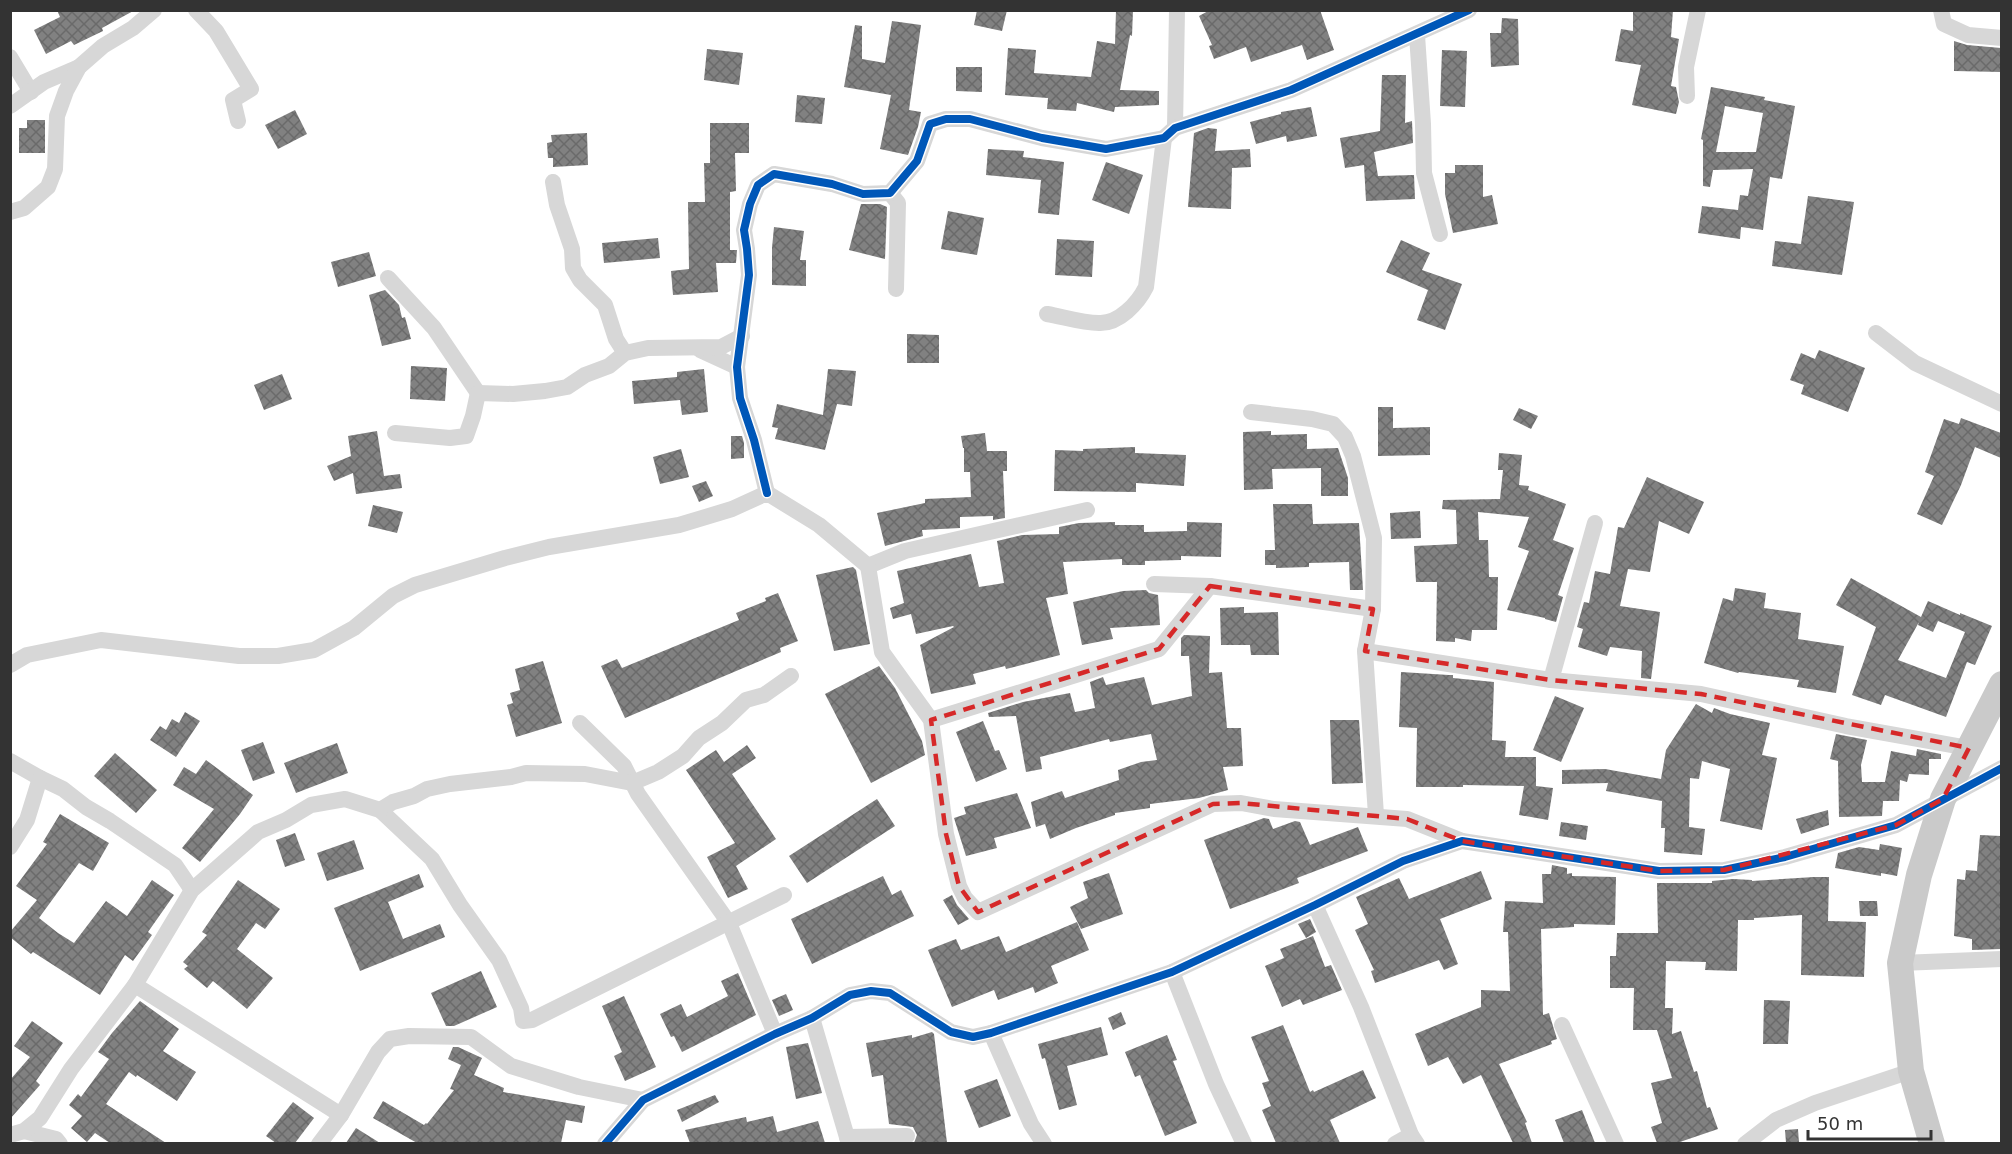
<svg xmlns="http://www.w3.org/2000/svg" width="2012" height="1154" viewBox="0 0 2012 1154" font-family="'DejaVu Sans',sans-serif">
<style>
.building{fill:url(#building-cross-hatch);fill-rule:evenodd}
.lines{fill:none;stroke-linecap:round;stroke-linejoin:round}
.minor{stroke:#d7d7d7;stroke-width:16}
.primary{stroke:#cacaca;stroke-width:26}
.cycleway-casing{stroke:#fff;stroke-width:11}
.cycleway{stroke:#0057b8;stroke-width:8}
.marked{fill:none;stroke:#d62828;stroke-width:4.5;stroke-dasharray:12 8;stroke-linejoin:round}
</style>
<defs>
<pattern id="building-cross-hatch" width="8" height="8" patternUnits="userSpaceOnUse" patternTransform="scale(1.5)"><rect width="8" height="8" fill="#818181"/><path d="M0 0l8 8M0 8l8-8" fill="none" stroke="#6a6a6a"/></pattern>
</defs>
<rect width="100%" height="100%" fill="#fff"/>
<g class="building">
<path d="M57,10H135L102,28L103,31L74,45L71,41L46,54L34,30L60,17Z"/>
<path d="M977,10H1007L1002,31L974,25Z"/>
<path d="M1116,10H1133L1132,36L1130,35L1120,90L1159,91V105L1115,107L1114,112L1077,103L1076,111L1047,109L1048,98L1005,95L1008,48L1036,50L1034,73L1091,77L1097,41L1115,44Z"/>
<path d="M1210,10H1320L1334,50L1307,60L1302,45L1251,62L1246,47L1214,59L1209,46L1212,45L1199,16Z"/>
<path d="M1633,10H1673L1671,37L1679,39L1671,86L1676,87L1679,102L1676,114L1632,105L1641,65L1615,61L1621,29L1633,31Z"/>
<path d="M1502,18L1518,19L1519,65L1491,67L1490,33H1501Z"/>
<path d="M892,21L921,25L909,110L921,112L918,127L908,155L880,149L891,95L844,87L855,25L862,26V59L885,63Z"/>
<path d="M1954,41L1967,45L2001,48V72L1954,71Z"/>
<path d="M707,49L743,53L739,85L704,80Z"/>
<path d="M1442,50L1467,51L1465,107L1440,106Z"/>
<path d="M956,67H982V92L956,91Z"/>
<path d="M1382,75H1406L1405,123L1412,121L1413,143L1374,152L1378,176L1414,175L1415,199L1366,201L1364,165L1345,168L1340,138L1380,131Z"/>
<path d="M1711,87L1765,97L1764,100L1795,106L1782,179L1770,177L1763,230L1741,227L1740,239L1698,233L1702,206L1738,210L1740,195L1748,196L1753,169L1713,170L1710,187L1703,186V140L1701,139ZM1725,106L1763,113L1756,152H1716Z"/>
<path d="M797,95L825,98L822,124L795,122Z"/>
<path d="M1311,107L1317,136L1287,142L1286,136L1256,144L1250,122L1281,114V112Z"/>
<path d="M295,110L307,134L278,149L265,125Z"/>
<path d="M27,120H45V153H19V128H27Z"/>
<path d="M710,123H749V153H735L736,191L730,192V250H737L736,263H716L718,292L673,295L671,271L689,269L688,202H705L704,163H710Z"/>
<path d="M1208,128L1217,129L1215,151L1250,149L1251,167L1232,168L1231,209L1188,207L1194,133Z"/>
<path d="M587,133L588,165L553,167V158H548L547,143L552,142L551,135Z"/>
<path d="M988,149L1024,151L1023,157L1064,162L1059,215L1038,213L1041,180L986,175Z"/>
<path d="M1106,162L1143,175L1129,214L1092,200Z"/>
<path d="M1455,165H1483V197L1492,195L1498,224L1453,233L1445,194V173H1455Z"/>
<path d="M1808,196L1854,202L1842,275L1772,266L1775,241L1801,244Z"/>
<path d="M861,204H880L887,207L885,259L849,250Z"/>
<path d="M948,211L984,218L977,255L941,249Z"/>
<path d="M774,227L804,231L800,260H806V286L772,285V248Z"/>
<path d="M658,238L660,258L604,263L602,243Z"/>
<path d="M1057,239L1094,241L1092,277L1055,275Z"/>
<path d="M1401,240L1430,253L1422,270L1462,284L1445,330L1417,320L1428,290L1386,272Z"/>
<path d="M369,252L376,276L338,287L331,262Z"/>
<path d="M385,290L399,305L402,318L405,317L411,339L382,346L369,295Z"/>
<path d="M907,334L939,335V363H907Z"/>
<path d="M1819,350L1865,368L1848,412L1801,394L1804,385L1790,380L1801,353L1815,359Z"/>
<path d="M411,366L447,368L445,401L410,399Z"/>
<path d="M704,369L708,412L682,415L680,400L634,404L632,381L677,377V372Z"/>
<path d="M828,369L856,371L852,406L837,404L825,450L775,439L778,428L772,427L777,404L823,415Z"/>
<path d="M282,374L292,399L264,410L254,385Z"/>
<path d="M1378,407H1393V428L1430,427V455L1378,456Z"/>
<path d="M1519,408L1538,416L1531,429L1513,420Z"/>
<path d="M1961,418L2001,433V458L1975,447L1961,485L1942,525L1917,514L1934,476L1925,472L1944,419L1959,424Z"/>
<path d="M377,431L384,476L400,474L402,488L356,494L353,473L334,481L327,466L351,456L348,436Z"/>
<path d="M1271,431V435L1307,434V449L1338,448L1348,478V496H1321V468L1272,469L1273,489L1244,490L1243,432Z"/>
<path d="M985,433L987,451H1007V471H1003L1005,518L993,520V516L960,517V528L922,530L923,536L885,546L877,513L925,503V499L971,497L970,472H964V448H963L961,436Z"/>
<path d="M731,436H742L744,443V458L731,459Z"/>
<path d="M1135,447V453L1186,455L1184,486L1136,483V492L1054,491L1055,450L1083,451V449Z"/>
<path d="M681,449L689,477L660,484L653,457Z"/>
<path d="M1499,453L1522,455L1519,485L1529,486L1528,490L1566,504L1553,540L1574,548L1558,595L1563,597L1556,622L1545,619V618L1507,610L1529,551L1518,547L1529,517L1478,512L1479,540H1488L1489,577H1498L1497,630H1472L1471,641L1455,638V642L1436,641L1437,582H1416L1414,546L1457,544L1456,510L1442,509L1443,500L1500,499L1503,470H1498Z"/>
<path d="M1647,477L1704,502L1689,534L1659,521L1650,572L1628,569L1620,606L1660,612L1651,679L1641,678L1642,651L1610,647L1607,656L1578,647L1583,629L1577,627L1584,602L1589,603L1595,571L1610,574L1618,527L1624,528Z"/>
<path d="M706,481L713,496L699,502L692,486Z"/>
<path d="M1273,504H1312L1313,524L1359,523L1363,590H1350L1349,562L1309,563V567L1276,568V565H1265V550H1275Z"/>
<path d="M373,505L403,512L397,533L368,526Z"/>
<path d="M1420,511L1421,538L1391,539L1390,513Z"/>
<path d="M1115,522V525H1144V532L1187,531V522L1222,523L1221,557L1181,556V560L1145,561V565H1122V559L1063,562L1068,594L1046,598L1060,655L1006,669L1005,666L973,674L976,684L931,694L920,645L954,627L953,626L916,634L911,614L893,619L890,608L904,603L897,571L971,554L979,587L1004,583L997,541L1022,535L1059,534V527L1079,523Z"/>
<path d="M853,567L856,570L870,644L834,651L816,575Z"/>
<path d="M1851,578L1921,617L1928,601L1960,615V613L1992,626L1975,665L1967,662L1946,717L1885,695L1881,705L1852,695L1876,627L1836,605ZM1938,621L1965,632L1946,678L1898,660L1919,622L1918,625L1933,632Z"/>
<path d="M1735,588L1766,593L1764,608L1801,613L1798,639L1844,646L1836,693L1797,687L1799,680L1739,672L1738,673L1704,663L1723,598L1733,601Z"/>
<path d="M1146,590L1149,593L1158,595L1160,625L1110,628L1113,639L1082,645L1073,602L1123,591Z"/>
<path d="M778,593L798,641L780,648L781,652L625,718L601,666L617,659L622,668L739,620L736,613L766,601L765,598Z"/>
<path d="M1244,607V613L1278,612L1279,655H1251L1250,645H1221L1220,608Z"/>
<path d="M1184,635L1210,636L1209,673L1222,672L1227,728H1241L1243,766L1223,767L1228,790L1199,798L1150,804V808L1115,813V815L1076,828L1050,839L1045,824L1036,827L1031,802L1062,791L1065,798L1119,780L1118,770L1141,762L1157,760L1151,734L1110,742L1109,739L1040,757L1042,769L1026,772L1016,716L989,717L988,713L1023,702L1070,693L1075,712L1095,708L1090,682L1103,677L1106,685L1144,677L1152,705L1192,696L1189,656H1181V638Z"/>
<path d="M543,661L562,723L516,737L507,705L513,703L510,693L520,690L515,669Z"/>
<path d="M879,666L895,688L922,741L925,755L871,783L825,694Z"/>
<path d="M1401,672L1449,675H1453V678L1494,682L1492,740L1506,741L1505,757H1536V786L1553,788L1548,820L1519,815L1524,786L1463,785V787H1416L1417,728L1399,727Z"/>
<path d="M1555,696L1584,708L1561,762L1533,750Z"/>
<path d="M1696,704L1712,713L1714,708L1730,714L1770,723L1762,755L1777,758L1762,830L1720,821L1730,769L1702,761L1699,779L1690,778L1689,827L1705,829L1702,855L1664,852L1665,828H1661L1662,801L1606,791L1608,783L1562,784V770L1605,769L1661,779L1666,750Z"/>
<path d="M185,712L200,721L176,757L150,740L160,726L166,730L172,719L179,723Z"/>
<path d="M1330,720H1359L1363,783L1332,784Z"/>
<path d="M983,721L995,751L999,750L1007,769L976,782L956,732Z"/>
<path d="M1836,734L1867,740L1861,765L1862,782H1885L1891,751L1916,756L1917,749L1941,754V759H1929V775L1909,774L1907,782L1900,780L1899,801H1883L1882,816L1839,817L1838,761L1830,759Z"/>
<path d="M263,742L275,773L253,781L241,750Z"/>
<path d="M337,743L348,773L296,793L284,763Z"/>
<path d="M747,745L756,758L732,774L776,839L736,866L748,889L728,898L707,857L735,843L686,770L716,750L724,762Z"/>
<path d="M115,753L157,790L136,813L94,776Z"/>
<path d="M206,760L253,795L240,814L200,862L182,848L214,809L173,785L184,767L196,774Z"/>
<path d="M1017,793L1031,828L994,838L997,848L966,856L954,818L966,814L964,807Z"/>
<path d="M877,799L895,826L807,883L789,856Z"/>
<path d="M1828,810L1829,825L1801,834L1796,819Z"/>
<path d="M60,814L109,843L93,871L79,863L39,918L58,933L74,943L106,901L127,916L152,880L174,895L148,932L152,935L133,961L125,955L100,995L33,952L31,954L10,937V932L37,900L16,886L47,844L43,842Z"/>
<path d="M1264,818L1269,819L1273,829L1295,821L1300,822L1310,845L1358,827L1368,851L1297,878L1299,883L1230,909L1204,840Z"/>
<path d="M1561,822L1588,826L1586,840L1559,836Z"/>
<path d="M295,833L305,860L285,867L276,840Z"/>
<path d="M1980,835L2001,836V949L1972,950V939L1954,936L1957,879L1965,880L1966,870L1977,871Z"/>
<path d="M354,840L364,869L327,881L317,853Z"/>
<path d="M1880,844L1902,848L1897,876L1881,873V876L1835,868L1838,853L1859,847L1879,850Z"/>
<path d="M1552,865L1567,868V874L1572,873V876L1616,877L1615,925L1574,924V927L1541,929L1543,1015L1549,1013L1557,1039L1551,1041L1552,1044L1499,1064L1527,1122L1525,1123L1532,1143H1513L1481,1075L1463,1084L1448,1057L1428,1066L1415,1034L1481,1007V990L1510,991L1508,932H1503L1505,901L1543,903L1542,874H1551Z"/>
<path d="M1481,871L1492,899L1440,919L1458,964L1444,970L1439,960L1375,983L1371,971L1374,970L1355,930L1368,924L1356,897L1399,878L1409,899Z"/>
<path d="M1109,873L1123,914L1081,929L1070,907L1088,898L1083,882Z"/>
<path d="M419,874L424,887L388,902L403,939L440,924L445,937L360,971L334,908Z"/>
<path d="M883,876L892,895L901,890L914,916L812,964L791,919Z"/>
<path d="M1814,877H1829L1828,921L1866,922L1864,977L1801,975L1802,915L1754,918V920H1738L1737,971L1705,970L1706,962L1666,961L1665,1008H1673L1672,1034L1681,1031L1694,1072L1697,1071L1707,1108L1710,1107L1718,1129L1677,1143H1657L1651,1127L1662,1123L1651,1083L1672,1078L1657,1030H1633L1634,988H1610V956H1616L1617,933H1658L1657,883H1712V881L1733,879L1752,880V881Z"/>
<path d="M238,880L280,909L265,929L256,923L237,949L273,978L247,1009L213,981L207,988L184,969L188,966L183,962L207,935L202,932Z"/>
<path d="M952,895L957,905L969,919L958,925L943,900Z"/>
<path d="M1859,901H1877L1878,916H1860Z"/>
<path d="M1310,919L1316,932L1306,938L1298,924Z"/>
<path d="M1077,922L1089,950L1051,966L1058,983L1035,993L1033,987L998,1000L994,990L952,1007L928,950L956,939L961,950L999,936L1006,952Z"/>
<path d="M1313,936L1325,967L1331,965L1342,990L1303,1005L1300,999L1282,1007L1265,966L1284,958L1280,949Z"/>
<path d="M481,971L497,1007L454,1026H446L431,993Z"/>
<path d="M738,973L756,1015L682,1052L674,1036L671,1037L660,1014L681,1004L687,1017L728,996L721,981Z"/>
<path d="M786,994L793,1010L779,1016L772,1000Z"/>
<path d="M624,996L656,1067L625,1081L614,1056L622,1052L602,1006Z"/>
<path d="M1764,1000L1790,1001L1788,1044H1763Z"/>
<path d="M140,1001L179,1029L163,1051L196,1072L177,1101L137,1075L136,1077L129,1072L106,1104L166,1143H110L95,1133L87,1142L71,1128L82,1116L69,1105L78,1094L81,1097L109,1059L98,1052L112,1033Z"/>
<path d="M1121,1012L1126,1024L1113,1030L1108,1018Z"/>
<path d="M32,1021L63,1043L36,1081L40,1085L10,1119V1080L30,1057L14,1046Z"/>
<path d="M1283,1025L1310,1092L1313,1090L1314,1092L1363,1070L1376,1098L1330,1120L1340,1143H1276L1262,1110L1271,1106L1262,1083L1269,1081L1251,1037Z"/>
<path d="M1101,1027L1108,1055L1067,1066L1077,1105L1059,1110L1045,1058L1042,1059L1038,1044Z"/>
<path d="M932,1032L934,1034L947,1143H914L917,1135L913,1127L889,1124L883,1075L872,1077L866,1043L912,1035V1038Z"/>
<path d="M1167,1035L1177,1060L1173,1061L1197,1123L1165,1136L1140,1075L1135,1077L1125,1052Z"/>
<path d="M808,1043L822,1093L796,1099L786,1047Z"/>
<path d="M453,1047H458L482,1058L474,1075L504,1088L503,1092L585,1106L582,1123L566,1120L561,1143H417L373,1118L383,1101L424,1125L426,1123L427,1124L454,1090L450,1089L461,1065L448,1059Z"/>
<path d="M997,1079L1011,1116L979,1128L964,1091Z"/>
<path d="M715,1095L719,1102L682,1122L677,1110Z"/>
<path d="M293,1102L314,1118L295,1143H276L266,1136Z"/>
<path d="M1582,1110L1595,1143H1564L1555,1120Z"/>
<path d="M773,1116L777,1132L818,1121L825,1143H690L685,1130L746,1117L747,1122Z"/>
<path d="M356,1128L380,1143H346Z"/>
<path d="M1798,1129L1799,1143H1786L1785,1130Z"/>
</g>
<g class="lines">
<g class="minor">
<path d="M196,10L216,31L251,89L233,100L238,121"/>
<path d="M1941,10L1944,24L1968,35L2002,38"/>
<path d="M1417,35L1423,124L1424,173L1440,234"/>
<path d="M10,57L31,92"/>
<path d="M1687,96L1686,67L1698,10"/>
<path d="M10,106L44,82L79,67"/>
<path d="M1175,128L1177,10"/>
<path d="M553,182L557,205L572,249L573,268L580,280L605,305L616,339L625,353"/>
<path d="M890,193L898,203L896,289"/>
<path d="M10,212L24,208L48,187L55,169L57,116L66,91L79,67L103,46L133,28L154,10"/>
<path d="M388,278L434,328L478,393"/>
<path d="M1047,314C1064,317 1082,323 1099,323C1119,324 1138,303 1146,287L1164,138"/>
<path d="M1876,333L1915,363L2002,404"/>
<path d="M700,350L737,367"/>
<path d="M1251,412L1312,419L1333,424L1345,437L1353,456L1374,538L1373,609L1365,651L1376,815"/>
<path d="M395,433L450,438L466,436L473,416L478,393L513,394L545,391L567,387L585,375L609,366L625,353L648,348L721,347L742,336"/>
<path d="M767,493L754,440L740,398L737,367L749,275L747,249L744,230L750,204L758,185L774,174L832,184L863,194L890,193L917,161L930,124L946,119H970L1042,138L1106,149L1164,138L1175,128L1291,90L1469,10"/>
<path d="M1087,510L905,551L868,566L882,652L931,720L946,834L959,886L965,898L978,912L1213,804L1241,803L1274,809L1407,819L1462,841"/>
<path d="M1154,584L1210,586L1373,609"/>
<path d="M1365,651L1551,680L1701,694L1846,726L1969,748"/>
<path d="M10,665L27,655L101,640L239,656H278L314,650L354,628L393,596L415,585L505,558L549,547L679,525L732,509L767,493L819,525L868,566"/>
<path d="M1551,680L1595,523"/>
<path d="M931,720L1159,649L1210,586"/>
<path d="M580,723L624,766L638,794L729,923L775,1034"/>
<path d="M10,761L40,778L63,789L86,807L110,821L175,865L192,890"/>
<path d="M10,847L27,820L40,778"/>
<path d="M784,895L532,1020L523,1021L521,1008L499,960L460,905L432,859L380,810L393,802L414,796L427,789L450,784L511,777L526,773L585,774L632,783L658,772L683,756L699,738L722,723L746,700L764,695L791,676"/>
<path d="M1315,905L1361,1007L1411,1135L1417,1144"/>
<path d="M1900,963L2002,959"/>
<path d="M1172,972L1216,1084L1244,1144"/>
<path d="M135,985L341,1115"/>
<path d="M812,1018L849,1144"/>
<path d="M1562,1025L1616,1144"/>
<path d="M991,1033L1031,1124L1044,1144"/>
<path d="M24,1131L56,1139L60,1144"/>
<path d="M10,1135L24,1131L40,1118L71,1069L135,985L192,890L258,832L286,820L311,805L345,799L380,810"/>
<path d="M847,1137L907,1136"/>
<path d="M319,1144L341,1115L378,1052L390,1039L409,1036L471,1037L511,1066L579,1087L643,1100"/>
<path d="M605,1144L643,1100L775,1034L812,1018L850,995L871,991L890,993L951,1032L973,1037L991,1033L1172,972L1315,905L1403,861L1462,841L1659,871L1724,870L1785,857L1896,825L2002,768"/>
<path d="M1395,1144L1411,1135"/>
<path d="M1745,1144L1776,1120L1815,1103L1911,1071"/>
</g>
<path class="primary" d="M1932,1144L1911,1071L1900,963L1919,875L1943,799L2002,684"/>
<g class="cycleway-casing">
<g id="cycleway">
<path d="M767,493L754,440L740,398L737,367L749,275L747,249L744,230L750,204L758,185L774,174L832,184L863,194L890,193L917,161L930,124L946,119H970L1042,138L1106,149L1164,138L1175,128L1291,90L1469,10"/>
<path d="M605,1144L643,1100L775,1034L812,1018L850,995L871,991L890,993L951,1032L973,1037L991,1033L1172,972L1315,905L1403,861L1462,841L1659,871L1724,870L1785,857L1896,825L2002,768"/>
</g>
</g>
<use href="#cycleway" class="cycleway"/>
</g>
<path class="marked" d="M1210,586L1373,609L1365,651L1551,680L1701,694L1969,748L1943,799L1896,825L1724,870L1659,871L1462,841L1407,819L1241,803L1213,804L978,912L959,886L946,834L931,720L1159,649Z"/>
<rect width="2012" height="1154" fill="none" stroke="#333333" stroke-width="24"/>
<path d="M1808 1130v9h123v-9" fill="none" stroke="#333333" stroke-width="3"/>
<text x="1817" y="1130" font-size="18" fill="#333333" stroke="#ffffff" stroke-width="4.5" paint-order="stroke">50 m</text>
</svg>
